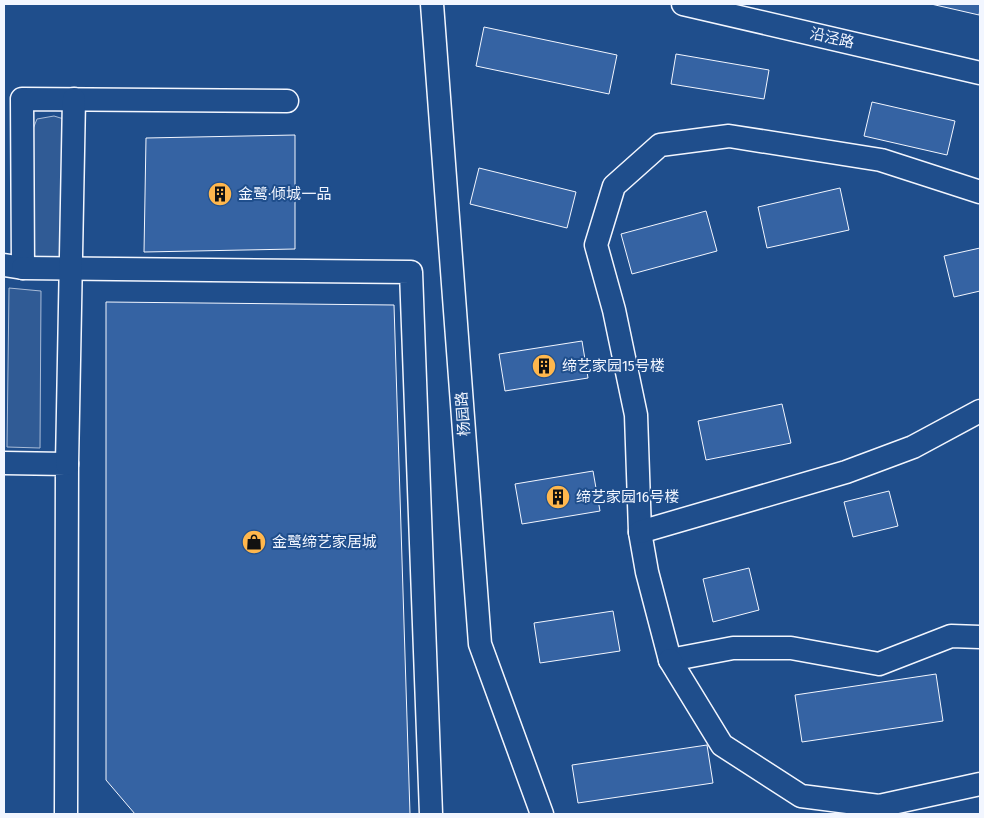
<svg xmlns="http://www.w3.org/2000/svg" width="984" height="818" viewBox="0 0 984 818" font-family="'Fira Sans Condensed','Noto Sans SC',sans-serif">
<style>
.parking{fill:#305b95;stroke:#a8bbd7}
.building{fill:#3563a3;stroke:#f2f6ff}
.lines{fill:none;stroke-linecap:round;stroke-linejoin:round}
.minor-casing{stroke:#f2f6ff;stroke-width:25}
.minor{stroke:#1f4e8c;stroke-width:22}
.labels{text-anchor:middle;stroke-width:4;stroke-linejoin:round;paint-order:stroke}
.street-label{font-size:15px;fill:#f2f6ff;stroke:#1f4e8c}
.poi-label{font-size:15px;fill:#f2f6ff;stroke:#1f4e8c;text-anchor:start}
</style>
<rect width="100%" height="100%" fill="#1f4e8c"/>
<g class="parking">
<path d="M54,116L67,120L61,257L48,260L34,256L32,246L33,129L37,119Z"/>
<path d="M9,288L41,291L40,448L7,447Z"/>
</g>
<g class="building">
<path d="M931,4H980V9L979,15Z"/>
<path d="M484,27L617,55L609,94L476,66Z"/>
<path d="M676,54L769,70L764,99L671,84Z"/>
<path d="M872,102L955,121L947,155L864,136Z"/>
<path d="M295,135V249L144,252L146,138Z"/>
<path d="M479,168L576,192L567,228L470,204Z"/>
<path d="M840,188L849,230L767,248L758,207Z"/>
<path d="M706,211L717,251L632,274L621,234Z"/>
<path d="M980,248V291L954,297L944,256Z"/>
<path d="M106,302L394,305L410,814H135L106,780Z"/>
<path d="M582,341L588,378L505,391L499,354Z"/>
<path d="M782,404L791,443L706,460L698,421Z"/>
<path d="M593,471L600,511L522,524L515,484Z"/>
<path d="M889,491L898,526L853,537L844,502Z"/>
<path d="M749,568L759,610L713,622L703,579Z"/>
<path d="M613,611L620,651L540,663L534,623Z"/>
<path d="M936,674L943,721L802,742L795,695Z"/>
<path d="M707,745L713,783L578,803L572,765Z"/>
</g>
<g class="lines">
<g class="minor-casing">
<g id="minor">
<path d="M432,4L480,644L542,814"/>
<path d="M683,4L980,73"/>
<path d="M980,192L881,160L729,136L660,145L614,186L596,245L614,310L636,415L640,532L647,572L670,660L733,648H791L879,664L951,636L980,637"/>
<path d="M4,265L23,268L22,99L287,101"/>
<path d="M23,268L411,272L431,814"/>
<path d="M4,463L67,464L66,814"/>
<path d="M67,464L74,99"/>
<path d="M640,532L846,472L913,447L980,411"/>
<path d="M670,660L722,745L801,796L879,806L980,784"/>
</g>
</g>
<use href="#minor" class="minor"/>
</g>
<defs>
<g id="building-disc" transform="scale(1.25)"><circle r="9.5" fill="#ffb74d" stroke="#1f4e8c"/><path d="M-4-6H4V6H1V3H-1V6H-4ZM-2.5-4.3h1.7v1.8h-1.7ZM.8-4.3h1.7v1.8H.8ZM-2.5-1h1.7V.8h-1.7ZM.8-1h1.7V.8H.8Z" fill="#111"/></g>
<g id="shop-disc" transform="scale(1.25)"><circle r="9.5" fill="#ffb74d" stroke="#1f4e8c"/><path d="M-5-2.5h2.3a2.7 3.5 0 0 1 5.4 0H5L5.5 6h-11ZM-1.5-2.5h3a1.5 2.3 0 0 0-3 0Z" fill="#111"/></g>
</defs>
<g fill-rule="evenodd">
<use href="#building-disc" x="220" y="194"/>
<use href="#building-disc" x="544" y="366"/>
<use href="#building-disc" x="558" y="497"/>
<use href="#shop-disc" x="254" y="542"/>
</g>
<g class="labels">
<g class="street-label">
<text transform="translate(832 38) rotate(13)" y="5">沿泾路</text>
<text transform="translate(463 414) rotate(-94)" y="5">杨园路</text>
</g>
<g class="poi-label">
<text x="238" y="199">金鹭·倾城一品</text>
<text x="562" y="371">缔艺家园15号楼</text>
<text x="576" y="502">缔艺家园16号楼</text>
<text x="272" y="547">金鹭缔艺家居城</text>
</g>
</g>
<rect width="984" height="818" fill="none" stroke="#f2f6ff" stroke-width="10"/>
</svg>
